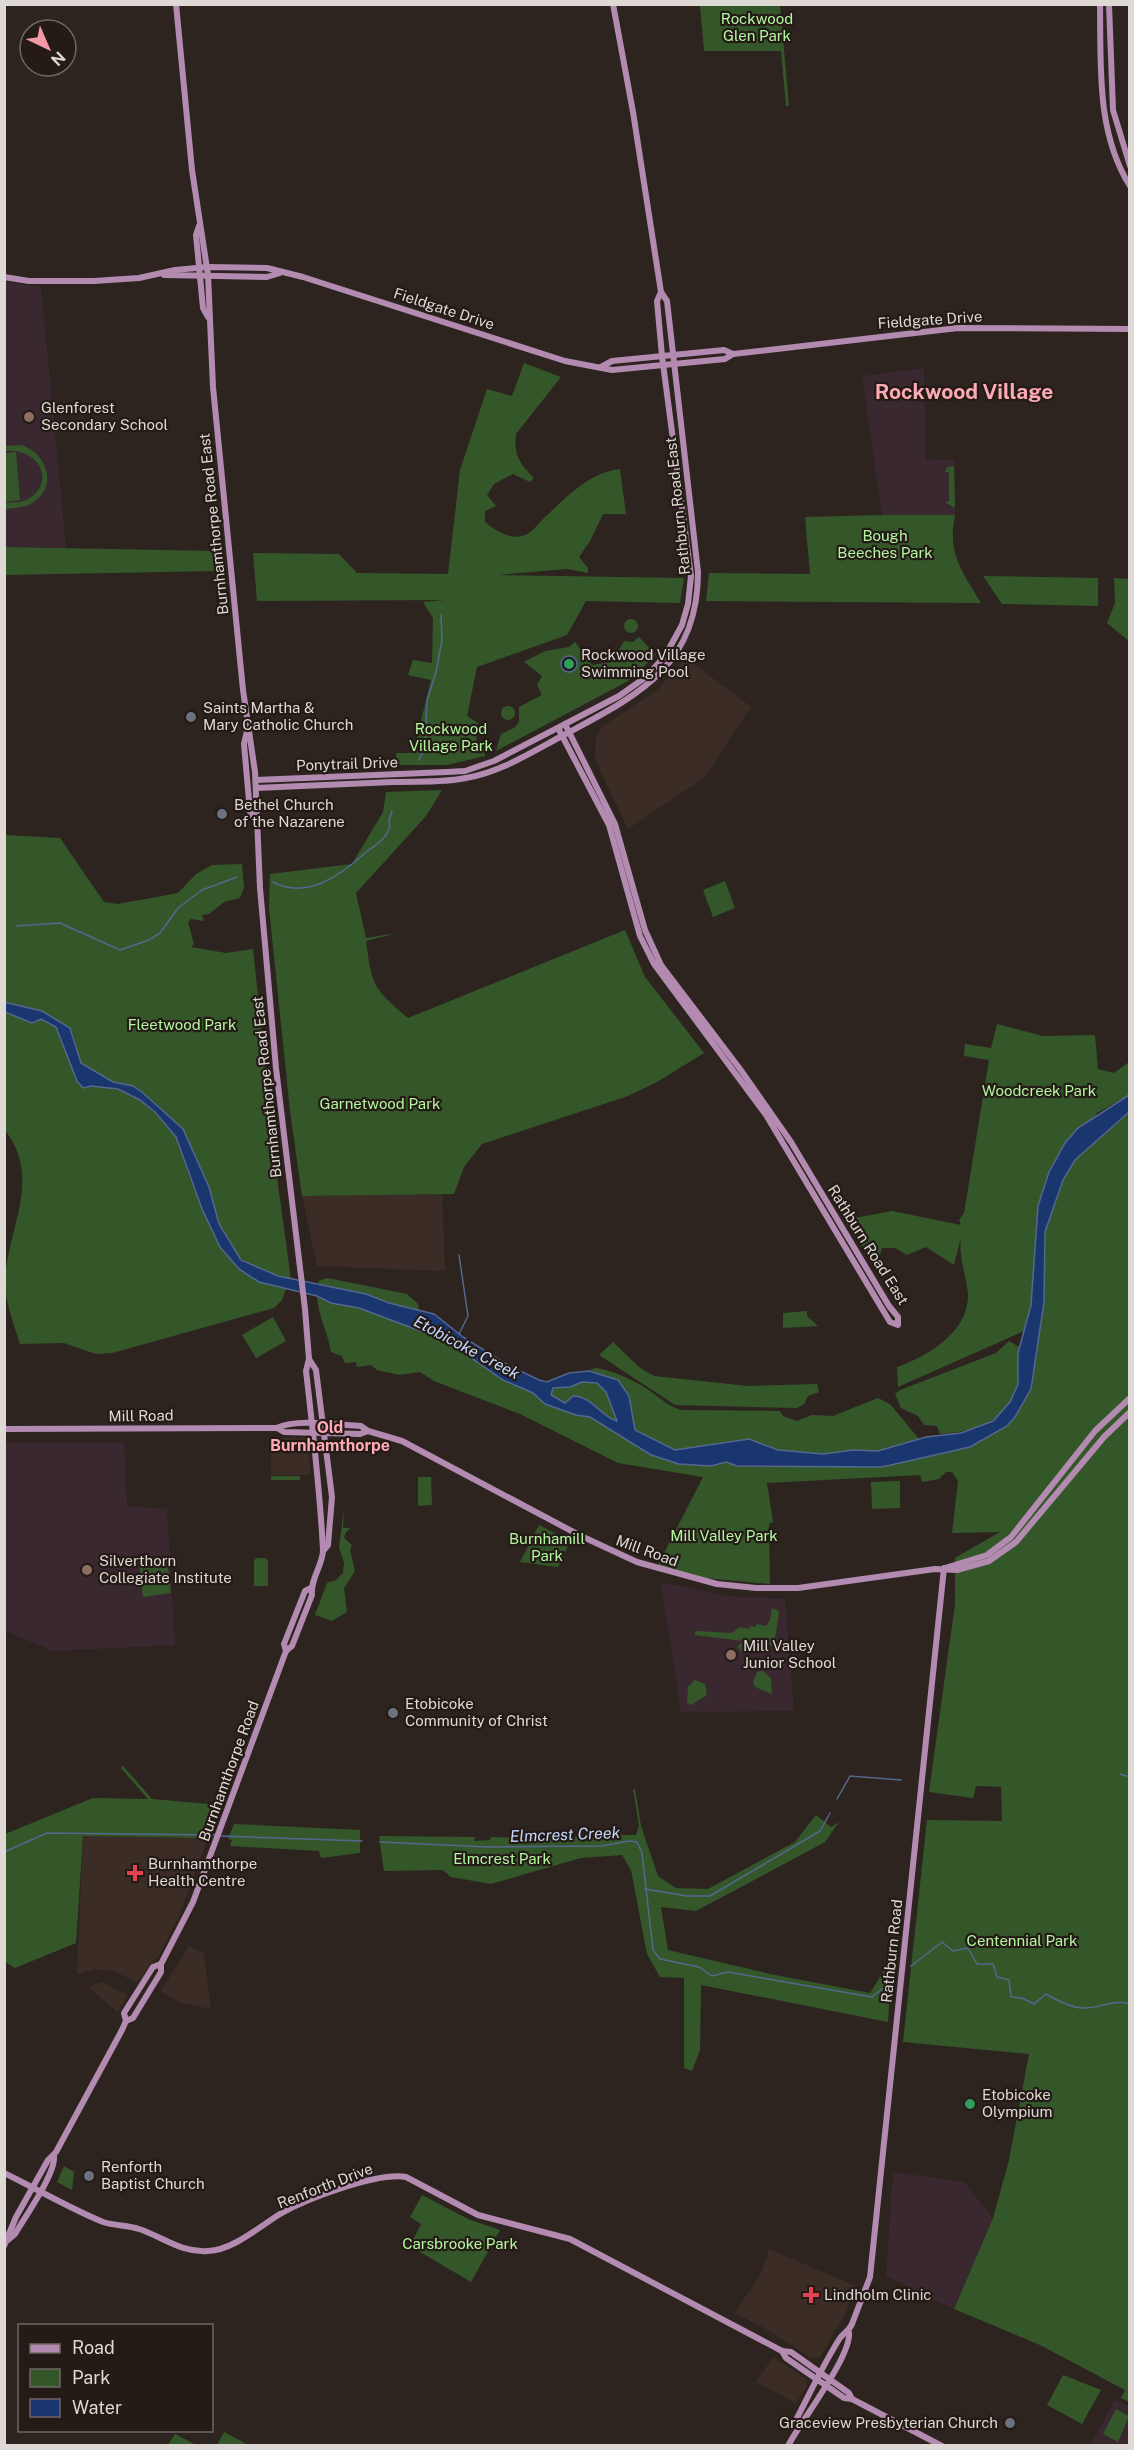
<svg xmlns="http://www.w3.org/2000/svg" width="1134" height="2450" viewBox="0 0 1134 2450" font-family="'Public Sans',sans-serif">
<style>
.built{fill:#3b2d26}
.education{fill:#392830}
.green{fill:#34572a}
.water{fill:#1a366f;stroke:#55678e;stroke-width:1.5;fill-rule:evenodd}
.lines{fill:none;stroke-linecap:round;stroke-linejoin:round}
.stream{stroke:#55678e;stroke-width:1.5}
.secondary{stroke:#b38bb0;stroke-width:6}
.education-dot{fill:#8d6e63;stroke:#241a16;stroke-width:2}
.leisure-dot{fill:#2e9e5b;stroke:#241a16;stroke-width:2}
.worship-dot{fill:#6b7280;stroke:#241a16;stroke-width:2}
.health-dot{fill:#e0444e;stroke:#241a16;stroke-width:2}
.labels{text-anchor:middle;stroke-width:4.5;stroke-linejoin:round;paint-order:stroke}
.park-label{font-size:15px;fill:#b2f7a0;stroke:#241a16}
.street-label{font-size:15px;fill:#dfd9d6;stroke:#241a16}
.poi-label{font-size:15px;fill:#dfd9d6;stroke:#241a16;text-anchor:start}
.water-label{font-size:16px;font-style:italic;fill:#c3d7fa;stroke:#241a16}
.neighbourhood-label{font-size:16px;font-weight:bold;fill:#feaab5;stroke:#241a16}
.district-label{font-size:21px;font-weight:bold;fill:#feaab5;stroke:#241a16}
</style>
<rect width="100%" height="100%" fill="#2d2420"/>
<g class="built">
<path d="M686,658L751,707L705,777L628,829L595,759L596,737L602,727L657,690Z"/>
<path d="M442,1194L445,1271L317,1266L302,1196Z"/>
<path d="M271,1438H307L311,1475H271Z"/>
<path d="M83,1836L208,1838L179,1916L159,1955L137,1982L113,1971L95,1969L77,1975Z"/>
<path d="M189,1946L204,1953L211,2009L181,2003L161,1991Z"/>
<path d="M102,1982L127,1995L118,2012L88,1987Z"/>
<path d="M768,2249L857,2286L846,2312L820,2357L812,2358L759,2325L734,2313L758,2279L768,2256Z"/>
<path d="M773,2357L806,2379L807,2385L796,2403L756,2382Z"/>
</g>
<g class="education">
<path d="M4,282L41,287L66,548L5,547Z"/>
<path d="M924,368L926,459L954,460L955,515H882L862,376Z"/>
<path d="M4,1442H124L127,1506L167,1509L175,1645L53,1651L5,1631Z"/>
<path d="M661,1582L726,1596L785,1599L794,1711L681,1712Z"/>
<path d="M893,2172L964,2182L993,2218L954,2309L886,2276Z"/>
<path d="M1115,2400L1129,2406V2445L1090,2446Z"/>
</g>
<g class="green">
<path d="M700,5H780L789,106H786L781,51H704Z"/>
<path d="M524,363L561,377L516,434C513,454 520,465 534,478L530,482L513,474L494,484L487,495L496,506L485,511V522C496,531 512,542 527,534C533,531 539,523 544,518C567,497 588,473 620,469L626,514H603L590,541L579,557L588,568V573L567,569L497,575L684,578L680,603L586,601L567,635L477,667L467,716L478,723L476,743L484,750L485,756L447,765H397L396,753H413L431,680L408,675L413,660L432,663L433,618L423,602L445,600L257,601L253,553L339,554L357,573L448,574L460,470L487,389L512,396Z"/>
<path d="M22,445C47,454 59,487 32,503C24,508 14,508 5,509V503C12,502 21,503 28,499C56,484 41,448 5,451V446Z"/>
<path d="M16,452L20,500L5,502V453Z"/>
<path d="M954,466L955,507H953L945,502L949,501V472H945L947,467Z"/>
<path d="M882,515H955C947,554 962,571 981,603L706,601L709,573L810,574L805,517Z"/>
<path d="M5,547L214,551L216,571L5,575Z"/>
<path d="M983,576L1098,578V606L1002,604Z"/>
<path d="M1114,578L1129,579V641L1107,623L1115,603Z"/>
<circle cx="631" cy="626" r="7"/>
<path d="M639,637L656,655L628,681L496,751L501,734L514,728L519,722V707L542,695L537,685L542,676L524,662L545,651L569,647L575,642L592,665L612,662L624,641L633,642Z"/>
<circle cx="508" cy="713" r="7"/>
<path d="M442,790L426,816L356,893L366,938L397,933L366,941C372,986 373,988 408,1018L625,930L645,977L704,1053L657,1082L628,1096L482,1144L464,1167L454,1194L302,1196L290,1111L269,908L270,874L352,864L383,812L386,792Z"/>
<path d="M5,835L60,838L104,902L118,904L178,893L196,874L212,865L242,864L244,888L240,898L224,902L209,914L202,915L204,921L191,919L188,922L194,944L191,947L226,953L253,949L276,1170L291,1279L262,1272L236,1255L219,1224L209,1187L183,1129L142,1092L133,1086L113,1082L81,1063L73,1034L48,1021L56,1027L77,1081C91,1086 104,1086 118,1090C143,1096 161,1118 176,1137C194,1191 220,1279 286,1289L282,1300L274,1308L112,1353L96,1354L64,1343L20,1344C14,1324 5,1302 5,1281C7,1228 43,1180 5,1130Z"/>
<path d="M725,881L735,908L713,917L703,890Z"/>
<path d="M997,1024L1043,1036L1095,1035L1098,1069L1114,1073L1129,1062V1095L1097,1113L1038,1206L1031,1305L1024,1331L898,1387L897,1367C927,1357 968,1332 968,1296C967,1276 958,1257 961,1237L954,1265L926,1247L907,1255L895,1248H882L876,1267L844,1220L892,1211L961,1225L959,1220L964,1213L989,1060L964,1056L965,1044L991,1048Z"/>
<path d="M1129,1112V2402L1121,2398L1125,2390L1040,2345L954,2309L993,2218L1009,2160L1029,2054L903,2042L927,1820L1002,1821L1001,1787L976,1786L973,1798L929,1792L955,1604V1558L1000,1532L952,1533L958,1481L952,1472H946L939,1479L922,1482L920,1475L767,1483L773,1522L769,1524L770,1584L705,1578L658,1565L703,1477L618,1463L520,1414L434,1381L420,1372L399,1375L377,1370L371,1365L357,1367L356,1362L345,1363L342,1356L331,1352C328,1333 318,1316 317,1296L331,1303L359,1308L447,1341L503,1380L533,1393L546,1404L576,1415L590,1417L651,1455L679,1464L711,1466L726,1462L737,1466L882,1467L970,1447L1007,1426L1015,1417L1031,1389L1044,1302L1045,1232L1063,1180L1075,1160Z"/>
<path d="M327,1278L407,1294L418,1304L419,1311C385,1302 355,1290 320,1286L318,1281Z"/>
<path d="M807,1311V1316L818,1326L783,1328V1313Z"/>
<path d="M273,1317L286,1341L256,1358L242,1335Z"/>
<path d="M1009,1341L1019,1347C1016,1359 1020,1369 1018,1380C1011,1420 976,1432 940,1434L937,1426L924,1425L918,1416L901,1408L895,1394L900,1390L996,1353Z"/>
<path d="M613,1342L640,1368L654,1376L748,1386L817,1384L819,1392L808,1396L804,1404L797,1408L675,1405L599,1355Z"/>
<path d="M596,1368C612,1370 636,1381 650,1391C662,1399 669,1407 682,1410L780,1411L783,1416L797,1421L812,1415L833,1416L878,1398L890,1404L919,1439L878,1451L853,1450L823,1454L778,1450L749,1439L675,1450L635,1430L629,1396L618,1380L589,1370Z"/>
<path d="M581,1382L597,1383L606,1392L617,1421L609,1418L583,1397L565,1403L550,1395L553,1388L570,1387Z"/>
<rect x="271" y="1476" width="29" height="4"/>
<path d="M418,1477H431L432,1505L418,1506Z"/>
<path d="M900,1481V1508L872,1509L871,1482Z"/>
<path d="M344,1509L343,1528H351L346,1532L344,1538L352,1545L350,1550L355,1571L344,1588L347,1612L332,1621L315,1615L327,1583L336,1580L343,1573L344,1563L339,1547Z"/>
<path d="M539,1525L570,1541L558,1567L520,1562Z"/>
<path d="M257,1558H265L268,1561V1586H254V1560Z"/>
<path d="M167,1559L171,1593L143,1597L139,1562Z"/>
<path d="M772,1608L779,1611L774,1646L749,1641L752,1649L743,1652L737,1647L743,1641L694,1635L696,1631L732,1633L740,1627L749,1629L750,1626L755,1627L757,1624L766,1626L770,1620Z"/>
<path d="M763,1671L771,1678L772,1694L755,1687L753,1682L757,1672Z"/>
<path d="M695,1680L705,1684L707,1695L691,1705L687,1703L688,1687Z"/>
<path d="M123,1766L152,1799L220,1805L208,1838L83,1836L76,1943L15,1968L5,1962V1834L93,1798L148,1799L121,1768Z"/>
<path d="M633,1789H635L641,1826L658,1876L676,1888L708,1889L795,1842L816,1815L831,1827L839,1822L825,1842L696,1911L661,1907L668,1950L770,1974L870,1993L887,1966L891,1971L888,2022L701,1985L700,2050L692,2071L684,2068V1978L660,1977L647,1954L631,1870L622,1855L581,1858L491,1884L451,1877L443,1870L384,1871L379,1836L475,1837L474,1841L490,1840L491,1837L569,1839L582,1835H636L639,1826Z"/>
<path d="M234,1824L360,1830V1853L321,1858L319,1851L230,1846L232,1840L228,1839Z"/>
<path d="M64,2166L74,2172L72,2190L57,2182Z"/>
<path d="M422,2195L468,2219L500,2230L471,2282L410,2246L421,2224L410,2217Z"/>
<path d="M1063,2375L1101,2390L1082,2424L1047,2405Z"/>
<path d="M1116,2409L1129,2416L1118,2442L1103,2434Z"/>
<path d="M224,2432L245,2443L243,2445H217Z"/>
<path d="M175,2434L196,2445H168Z"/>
</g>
<g class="water">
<circle cx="569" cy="664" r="8"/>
<path d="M4,1002L42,1011L70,1028L81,1063L113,1082L133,1086L142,1092L183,1129L209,1187L219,1224L241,1260L278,1276L366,1294L389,1303L434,1314L463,1337L506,1364L539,1380L547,1382L569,1373L589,1371L618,1380L629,1396L635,1430L675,1450L749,1439L778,1450L823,1454L853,1450L878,1451L926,1437L961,1433L993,1421L1010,1402L1018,1384V1353L1031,1305L1038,1206L1049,1172L1065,1143L1078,1128L1129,1095V1112L1075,1160L1063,1180L1045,1232L1044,1302L1031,1389L1015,1417L1007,1426L970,1447L882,1467L737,1466L726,1462L711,1466L679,1464L651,1455L590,1417L576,1415L545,1404L533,1393L503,1380L447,1341L359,1308L331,1303L317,1296L259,1282L239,1269L220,1247L202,1209L176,1137L155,1112L140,1100L118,1089L91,1086L83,1088L77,1081L56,1027L41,1019L32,1023L5,1012ZM582,1382L597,1383L606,1392L617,1421C601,1417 592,1396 573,1396L565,1403L551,1395L553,1388L570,1387Z"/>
</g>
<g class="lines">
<g class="stream">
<path d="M419,760L425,745L427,701L436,672L442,640L441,615"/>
<path d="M273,882C307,900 341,875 365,853C376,844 385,841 390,827L389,821L392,811"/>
<path d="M16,926L60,923L120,950L149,940L160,933L178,908L202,890L237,877"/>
<path d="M459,1255L468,1316L459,1334"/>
<path d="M1120,1774L1130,1777"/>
<path d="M837,1799L850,1776L901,1780"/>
<path d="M220,1836L362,1841"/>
<path d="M380,1842L488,1847L601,1846L629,1841L637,1842L642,1853L653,1950L660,1959L699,1967L712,1976L728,1972L872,1997L893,1980"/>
<path d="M4,1852L47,1833L215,1835"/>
<path d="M645,1889L687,1896H710L820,1831L830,1813"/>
<path d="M911,1966L942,1942L953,1951L968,1948L977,1964H993L997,1977L1009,1980L1011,1997L1022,1998L1034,2004L1046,1994C1056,2000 1069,2007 1082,2008C1098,2009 1113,1999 1130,2004"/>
</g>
<g class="secondary">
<path d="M1100,4C1101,65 1096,132 1130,186"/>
<path d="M1109,4L1113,110L1130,166"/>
<path d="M199,226L196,235L203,308L208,317"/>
<path d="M164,275L267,277L280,273"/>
<path d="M4,277L29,281H94L139,278L175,270L207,267L267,268L303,277L565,361L612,370L725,359L733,354L958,328L1130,329"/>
<path d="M601,367L612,361L724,350L733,354"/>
<path d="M558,728L609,825L640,936L654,964L766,1115L890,1322L898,1325V1317L889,1306L791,1142L740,1069L661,965L645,930L615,824L565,724"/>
<path d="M247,731L244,744L250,812L255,821"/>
<path d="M256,780L447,772L465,771L494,761L619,696L646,677L665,656L682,625L688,604L691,576L662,356L657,301L661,292"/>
<path d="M256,788C302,786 348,784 393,782C417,781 443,783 466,778C501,772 532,752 562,736C636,696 698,668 698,572L667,301L661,292L633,112L613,4"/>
<path d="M309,1359L316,1370L332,1497L328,1545L323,1551"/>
<path d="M277,1428L284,1432L360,1434L368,1431"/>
<path d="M4,1429L277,1428C296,1418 339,1425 361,1426L368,1431L402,1441L581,1536L637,1562L717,1584L756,1588H798L935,1569L957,1570L989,1561L1016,1542L1104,1437L1130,1412"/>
<path d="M945,1568L987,1555L1011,1537L1095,1431L1130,1398"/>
<path d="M286,1651L284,1644L305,1591L311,1588"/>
<path d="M126,2021L133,2018L161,1972V1964L193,1902L286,1651L292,1646L312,1595C310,1579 323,1565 323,1550C320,1490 313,1431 306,1371L309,1359L305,1309L276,1068L260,888L255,772L243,690L213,387L208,275L192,170L176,4"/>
<path d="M4,2173C37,2189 69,2208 103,2222C115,2226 127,2225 139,2229C163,2237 181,2253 208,2251C233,2250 259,2227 280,2214C306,2199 377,2172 406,2177L478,2215L570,2239L782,2351L791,2352L849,2393L852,2399"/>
<path d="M8,2240L15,2234C25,2217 56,2173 54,2156"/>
<path d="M4,2246L16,2217L48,2160L56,2152L122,2030L126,2021L124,2013L153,1967L161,1964"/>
<path d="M782,2351L786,2358L844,2398L852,2399L942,2446"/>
<path d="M798,2427L797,2418C811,2391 824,2363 840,2338C844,2333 849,2331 852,2324L870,2277L944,1568"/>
<path d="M788,2446C800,2422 852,2356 849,2332"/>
</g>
</g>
<g class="education-dot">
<circle cx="29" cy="417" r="6"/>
<circle cx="87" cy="1570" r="6"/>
<circle cx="731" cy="1655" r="6"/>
</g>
<g class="leisure-dot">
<circle cx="569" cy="664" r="6"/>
<circle cx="970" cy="2104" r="6"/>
</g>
<g class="worship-dot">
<circle cx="191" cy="717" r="6"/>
<circle cx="222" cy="814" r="6"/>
<circle cx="393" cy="1713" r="6"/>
<circle cx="89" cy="2176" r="6"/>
<circle cx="1010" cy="2423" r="6"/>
</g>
<g class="health-dot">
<path d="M132 1864h6v6h6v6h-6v6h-6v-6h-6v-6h6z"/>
<path d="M808 2286h6v6h6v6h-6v6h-6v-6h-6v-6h6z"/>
</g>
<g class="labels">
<g class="park-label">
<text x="757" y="24">Rockwood<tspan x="757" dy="17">Glen Park</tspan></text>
<text x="885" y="541">Bough<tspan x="885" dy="17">Beeches Park</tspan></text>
<text x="451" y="734">Rockwood<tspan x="451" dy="17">Village Park</tspan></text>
<text x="182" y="1030">Fleetwood Park</text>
<text x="1039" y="1096">Woodcreek Park</text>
<text x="380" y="1109">Garnetwood Park</text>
<text x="724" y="1541">Mill Valley Park</text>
<text x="547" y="1544">Burnhamill<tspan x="547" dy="17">Park</tspan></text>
<text x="502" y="1864">Elmcrest Park</text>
<text x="1022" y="1946">Centennial Park</text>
<text x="460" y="2249">Carsbrooke Park</text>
</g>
<g class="street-label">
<text transform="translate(444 309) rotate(18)" y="5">Fieldgate Drive</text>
<text transform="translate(930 320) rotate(-4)" y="5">Fieldgate Drive</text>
<text transform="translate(678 506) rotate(-96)" y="5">Rathburn Road East</text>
<text transform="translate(214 524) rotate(-96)" y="5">Burnhamthorpe Road East</text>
<text transform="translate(347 764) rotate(-2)" y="5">Ponytrail Drive</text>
<text transform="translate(267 1087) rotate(-96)" y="5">Burnhamthorpe Road East</text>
<text transform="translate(868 1245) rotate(58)" y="5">Rathburn Road East</text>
<text transform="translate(141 1416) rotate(-1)" y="5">Mill Road</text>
<text transform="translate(647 1551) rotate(20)" y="5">Mill Road</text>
<text transform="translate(229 1771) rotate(-70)" y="5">Burnhamthorpe Road</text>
<text transform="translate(892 1951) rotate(-84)" y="5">Rathburn Road</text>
<text transform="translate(325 2186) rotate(-21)" y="5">Renforth Drive</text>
</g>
<g class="poi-label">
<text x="41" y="413">Glenforest<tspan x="41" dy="17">Secondary School</tspan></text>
<text x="581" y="660">Rockwood Village<tspan x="581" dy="17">Swimming Pool</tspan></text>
<text x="203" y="713">Saints Martha &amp;<tspan x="203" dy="17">Mary Catholic Church</tspan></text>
<text x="234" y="810">Bethel Church<tspan x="234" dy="17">of the Nazarene</tspan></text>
<text x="99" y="1566">Silverthorn<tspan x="99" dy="17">Collegiate Institute</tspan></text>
<text x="743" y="1651">Mill Valley<tspan x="743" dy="17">Junior School</tspan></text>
<text x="405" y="1709">Etobicoke<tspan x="405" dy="17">Community of Christ</tspan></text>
<text x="148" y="1869">Burnhamthorpe<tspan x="148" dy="17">Health Centre</tspan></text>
<text x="982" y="2100">Etobicoke<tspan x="982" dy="17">Olympium</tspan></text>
<text x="101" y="2172">Renforth<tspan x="101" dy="17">Baptist Church</tspan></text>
<text x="824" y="2300">Lindholm Clinic</text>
<text x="998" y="2428" text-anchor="end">Graceview Presbyterian Church</text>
</g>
<g class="water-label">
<text transform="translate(467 1347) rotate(28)" y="6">Etobicoke Creek</text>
<text transform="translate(565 1834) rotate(-2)" y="6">Elmcrest Creek</text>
</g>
<g class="neighbourhood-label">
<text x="330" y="1433">Old<tspan x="330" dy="18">Burnhamthorpe</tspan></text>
</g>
<g class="district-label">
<text x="964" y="399">Rockwood Village</text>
</g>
</g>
<rect width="1134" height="2450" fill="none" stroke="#dfd9d6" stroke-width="12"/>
<rect x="18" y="2324" width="195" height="108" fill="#241a16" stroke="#6f6663" stroke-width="1.5"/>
<rect x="30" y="2344" width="30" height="9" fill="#b38bb0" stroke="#6f6663" stroke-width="1.5"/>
<text x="72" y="2354" font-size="18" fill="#dfd9d6">Road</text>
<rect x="30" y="2369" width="30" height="18" fill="#34572a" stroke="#6f6663" stroke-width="1.5"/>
<text x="72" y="2384" font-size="18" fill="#dfd9d6">Park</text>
<rect x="30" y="2399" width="30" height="18" fill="#1a366f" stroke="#6f6663" stroke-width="1.5"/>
<text x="72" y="2414" font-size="18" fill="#dfd9d6">Water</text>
<g transform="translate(48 48) rotate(136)"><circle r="28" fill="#241a16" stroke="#6f6663" stroke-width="1.5"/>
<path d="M0-4.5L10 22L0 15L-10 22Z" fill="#f49aa7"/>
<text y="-9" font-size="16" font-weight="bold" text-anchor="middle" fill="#dfd9d6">N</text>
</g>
</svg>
